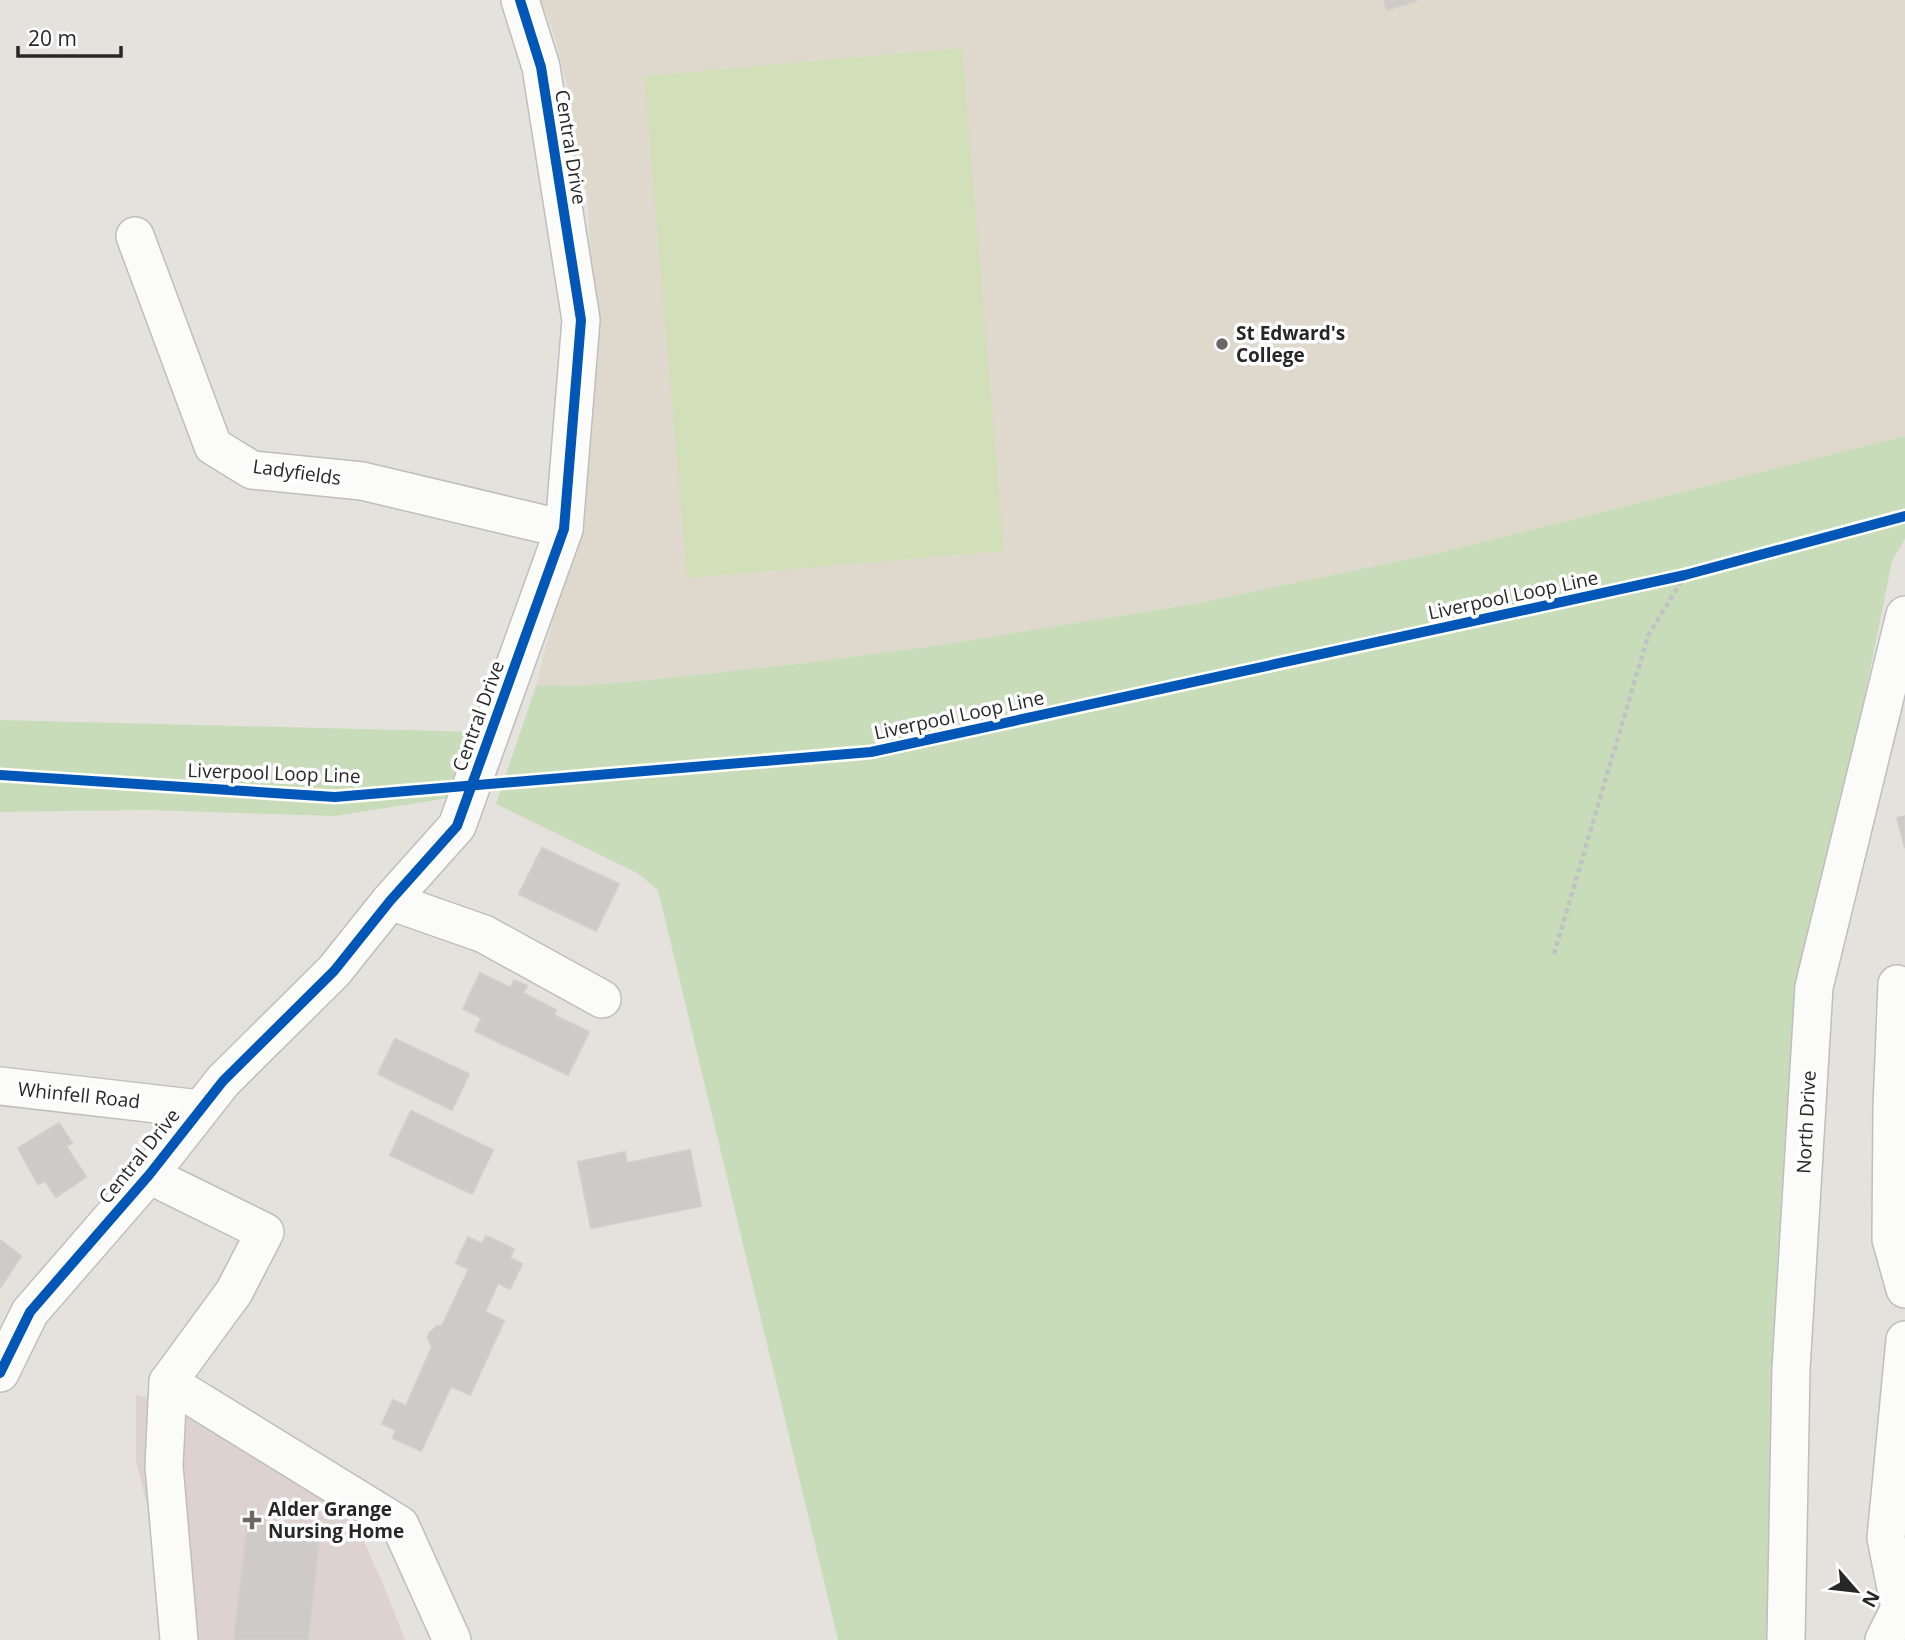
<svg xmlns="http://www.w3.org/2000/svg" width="1905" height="1640" viewBox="0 0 1905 1640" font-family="'Open Sans',sans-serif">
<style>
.education{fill:#dfd9cd}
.medical{fill:#ded2d0}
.green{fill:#c8dcba}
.pitch{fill:#d1e0b9}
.building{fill:#cdcac7;stroke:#d0ceca;stroke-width:2}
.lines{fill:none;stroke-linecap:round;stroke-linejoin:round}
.minor-casing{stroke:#bfbebf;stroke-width:40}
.path{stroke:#c2c2c2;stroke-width:4.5;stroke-dasharray:5 3.5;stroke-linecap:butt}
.minor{stroke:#fbfbfa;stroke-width:37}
.cycleway-casing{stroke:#fff;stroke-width:15}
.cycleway{stroke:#0057b8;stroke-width:10}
.poi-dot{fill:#6a6867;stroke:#fff;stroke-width:2.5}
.labels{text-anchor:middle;stroke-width:7;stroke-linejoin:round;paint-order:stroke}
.street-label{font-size:19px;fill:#272727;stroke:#fff}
.poi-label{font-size:19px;font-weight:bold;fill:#272727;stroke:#fff;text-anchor:start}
</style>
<rect width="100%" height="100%" fill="#e5e2de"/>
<path class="education" d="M541,0H1797L1798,2L1799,0H1905V436L1438,553L1194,604L941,645L806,663L649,680L589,685L536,686L578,520L593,314L587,189L584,188L569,93L554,35Z"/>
<path class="medical" d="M136,1395L160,1400L327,1495L358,1528L385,1589L405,1640H194L171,1562L149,1513L136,1461Z"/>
<g class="green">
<path d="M1905,436V539L1892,561L1803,1003L1777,1640H838L658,890L637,873L496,804L536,686L589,685L649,680L806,663L941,645L1194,604L1438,553Z"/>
<path d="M0,720L481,732L461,796L335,816L147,810L0,812Z"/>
</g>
<path class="pitch" d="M962,48L1004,551L687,578L644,76Z"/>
<g class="building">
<path d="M1384,0H1418L1387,10Z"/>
<path d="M1905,816V848L1897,818Z"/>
<path d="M542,848L619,884L596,931L519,894Z"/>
<path d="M480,973L511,988L514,980L527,986L523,993L556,1010L554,1015L589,1032L568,1075L475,1031L482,1018L463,1009Z"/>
<path d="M395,1039L469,1074L452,1110L378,1074Z"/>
<path d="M411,1111L493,1150L472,1194L390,1155Z"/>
<path d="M59,1123L72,1143L66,1146L86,1177L56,1197L45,1181L38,1184L18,1148Z"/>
<path d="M690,1150L701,1206L591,1228L578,1162L625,1152L627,1163Z"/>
<path d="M486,1236L514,1249L510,1258L522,1264L510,1289L498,1283L485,1312L504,1321L470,1395L451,1386L421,1451L393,1438L396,1430L382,1424L393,1400L406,1406L432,1347L428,1338L429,1333L437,1326H442L469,1269L456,1263L468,1237L482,1244Z"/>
<path d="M0,1240L21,1256L0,1288Z"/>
<path d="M248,1522L320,1530L308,1640H234Z"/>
</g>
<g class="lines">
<g class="minor-casing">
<g id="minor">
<path d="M135,236L213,446L252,470L362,481L564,529"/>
<path d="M390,901L484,934L602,999"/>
<path d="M1897,984L1892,1107L1891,1239L1905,1289"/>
<path d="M0,1086L200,1109"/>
<path d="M149,1175L265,1232L234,1292L168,1382L400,1525L452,1640"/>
<path d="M0,1373L30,1312L149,1175L223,1081L334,971L390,901L457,826L564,529L581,320L541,67L520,0"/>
<path d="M168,1382L164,1466L179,1640"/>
<path d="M1786,1640L1791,1369L1814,987L1905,615"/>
<path d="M1884,1640L1900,1608L1886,1538L1905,1340"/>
</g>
</g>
<path class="path" d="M1554,954L1648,636L1685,575"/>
<use href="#minor" class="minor"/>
<g class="cycleway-casing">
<g id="cycleway">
<path d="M0,775L335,797L871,752L1685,575L1905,516"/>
<path d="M0,1373L30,1312L149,1175L223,1081L334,971L390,901L457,826L564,529L581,320L541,67L520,0"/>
</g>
</g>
<use href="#cycleway" class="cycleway"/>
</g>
<g class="poi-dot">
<circle cx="1222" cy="344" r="7"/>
<path d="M248.5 1509.5h7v7h7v7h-7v7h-7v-7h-7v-7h7z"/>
</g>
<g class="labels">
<g class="street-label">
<text transform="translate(571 147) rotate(81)" y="7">Central Drive</text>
<text transform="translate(297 472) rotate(8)" y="7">Ladyfields</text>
<text transform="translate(1513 595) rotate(-12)" y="7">Liverpool Loop Line</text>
<text transform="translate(959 715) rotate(-12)" y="7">Liverpool Loop Line</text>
<text transform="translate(478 716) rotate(-70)" y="7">Central Drive</text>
<text transform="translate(274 773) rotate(2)" y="7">Liverpool Loop Line</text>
<text transform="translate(79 1095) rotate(6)" y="7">Whinfell Road</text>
<text transform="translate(1806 1122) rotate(-87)" y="7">North Drive</text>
<text transform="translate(139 1156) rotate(-51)" y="7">Central Drive</text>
</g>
<g class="poi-label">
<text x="1236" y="340">St Edward's<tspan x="1236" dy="22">College</tspan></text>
<text x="268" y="1516">Alder Grange<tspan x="268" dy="22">Nursing Home</tspan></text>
</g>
</g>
<g transform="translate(1856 1591) rotate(118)" stroke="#ffffff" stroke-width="5" paint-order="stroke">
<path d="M0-5L12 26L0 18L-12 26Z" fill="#272727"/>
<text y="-10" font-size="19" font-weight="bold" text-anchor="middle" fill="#272727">N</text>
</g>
<path d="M18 46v10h103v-10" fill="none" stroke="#272727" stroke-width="3.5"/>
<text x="28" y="46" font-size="21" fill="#272727" stroke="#ffffff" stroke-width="5" paint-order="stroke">20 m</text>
</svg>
